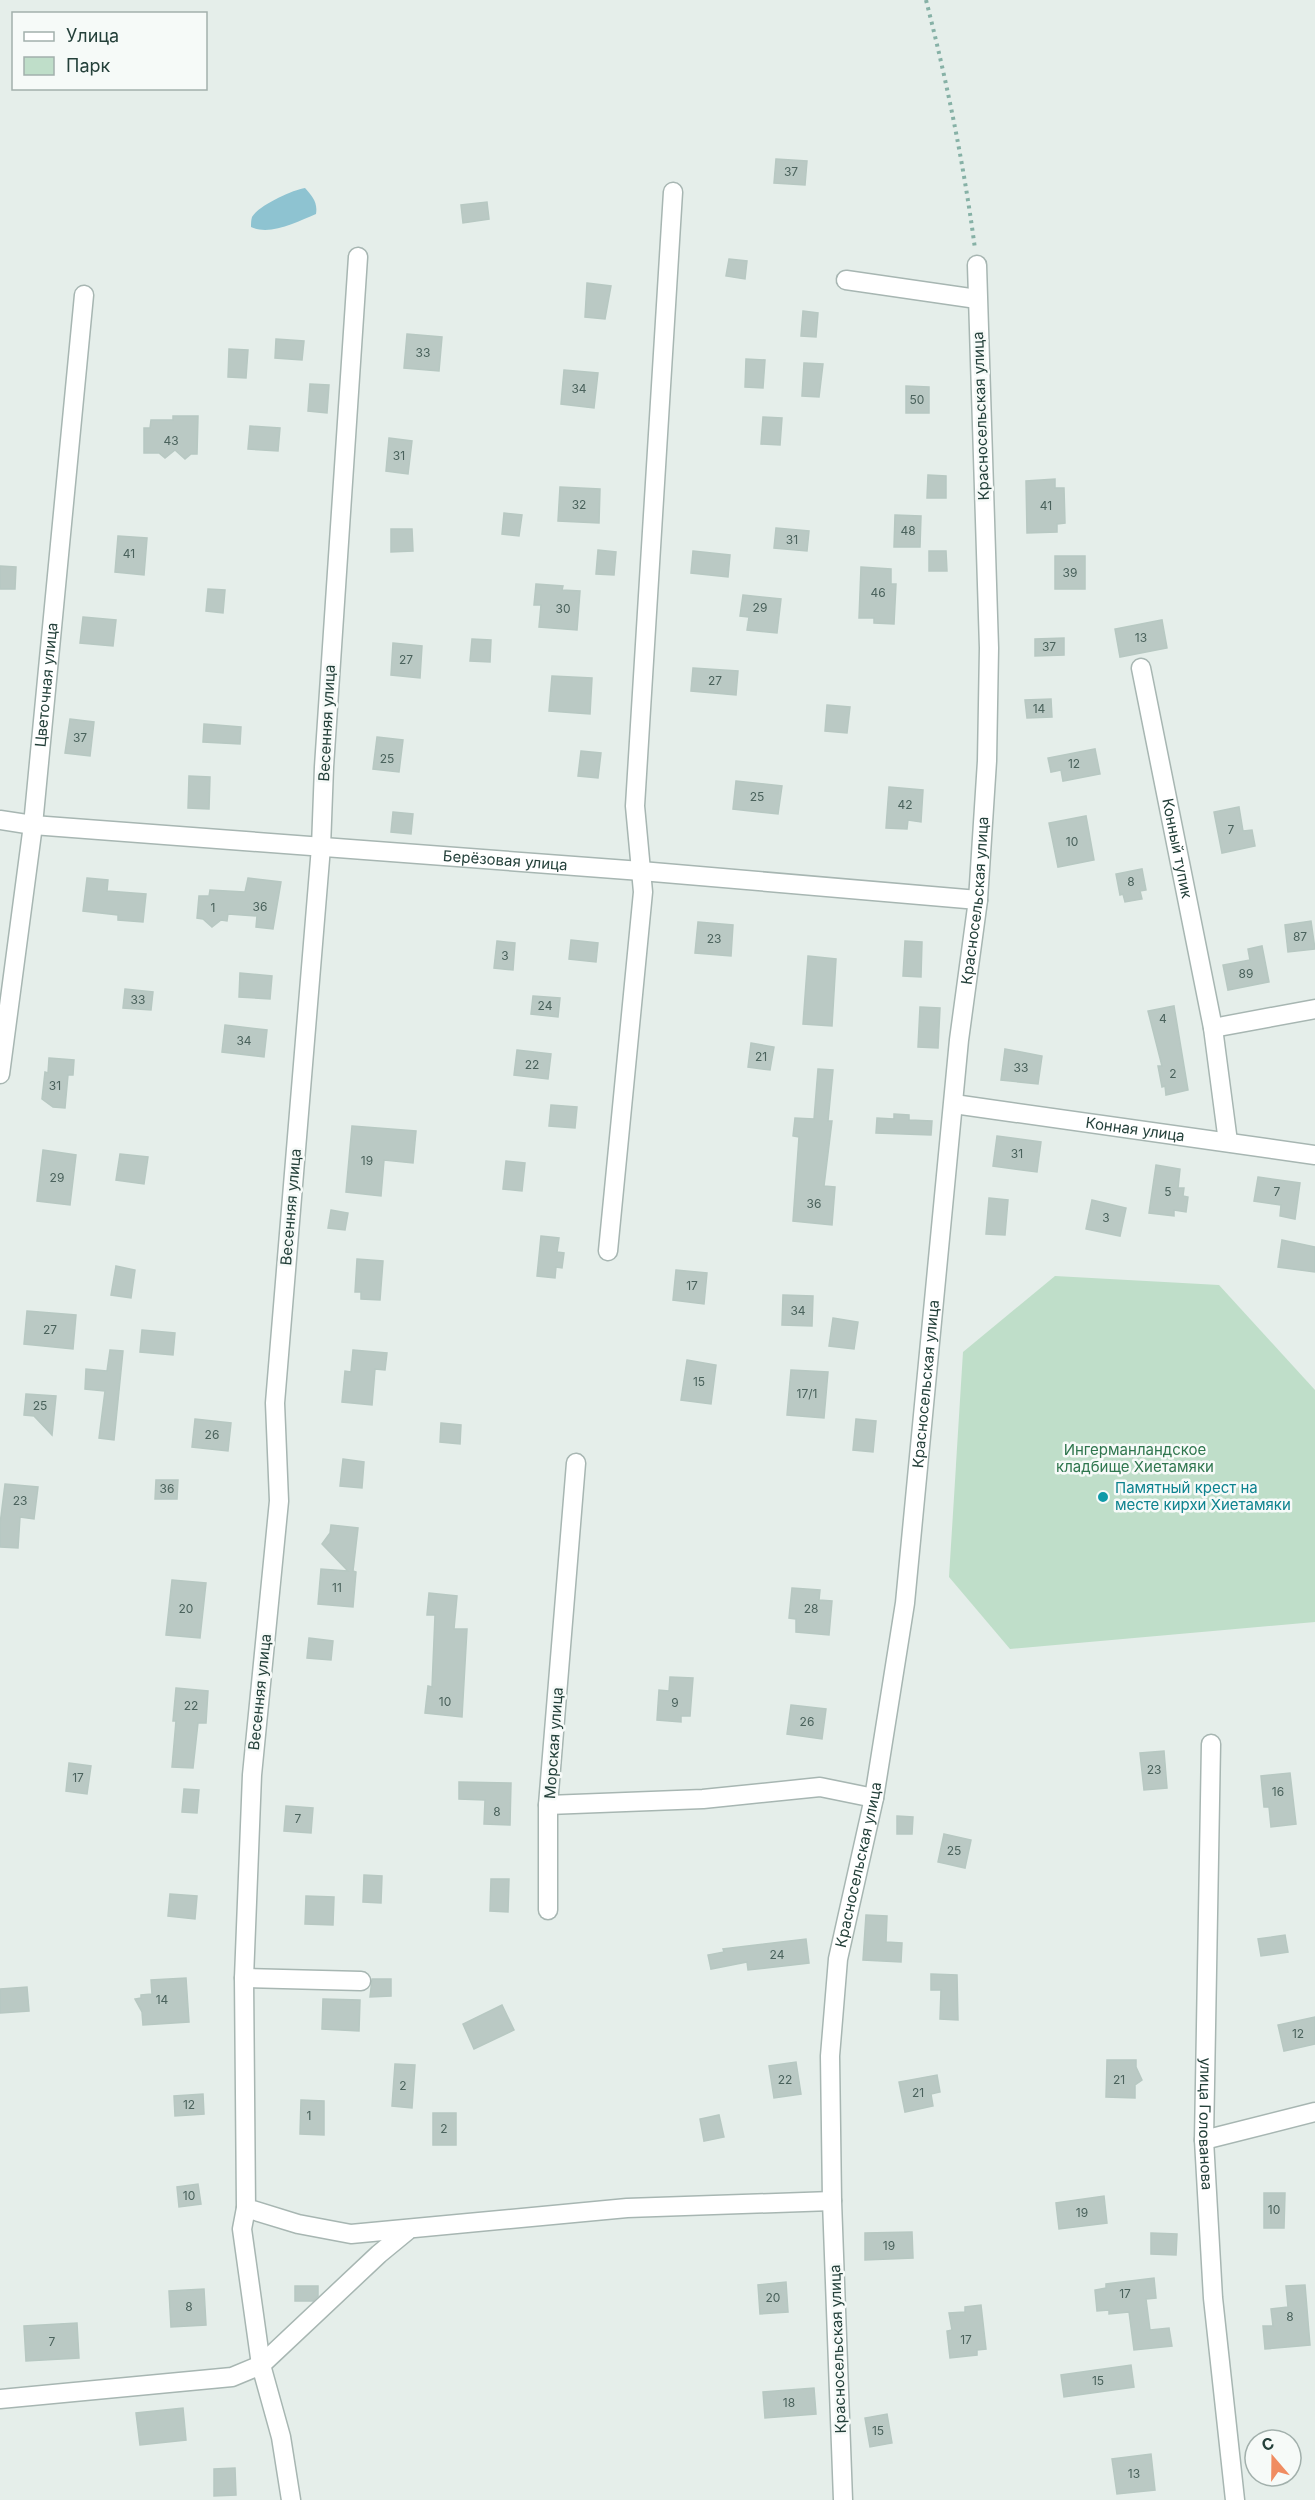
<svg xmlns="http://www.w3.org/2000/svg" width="1315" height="2500" viewBox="0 0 1315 2500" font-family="Inter,sans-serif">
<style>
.green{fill:#bfdec9}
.water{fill:#8ec3d1}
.building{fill:#bac9c4;stroke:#b7c8c2;stroke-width:1.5}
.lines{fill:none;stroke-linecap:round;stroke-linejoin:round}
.minor-casing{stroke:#a7b6b2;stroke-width:21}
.path{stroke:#86b1a6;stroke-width:4;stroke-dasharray:3 4.5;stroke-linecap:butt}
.minor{stroke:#fff;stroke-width:18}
.culture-dot{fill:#0f9aa8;stroke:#f6faf8;stroke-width:2}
.labels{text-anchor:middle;stroke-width:5;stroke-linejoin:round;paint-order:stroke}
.number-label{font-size:12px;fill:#4a625c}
.street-label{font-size:15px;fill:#24403a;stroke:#f6faf8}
.park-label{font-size:15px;fill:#2f764e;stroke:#f6faf8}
.culture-label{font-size:15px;fill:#0d838f;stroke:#f6faf8;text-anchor:start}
</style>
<rect width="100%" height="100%" fill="#e5eeea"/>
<path class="green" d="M1055,1276L1219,1285L1315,1390V1622L1010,1649L949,1577L963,1352Z"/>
<path class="water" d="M305,188C312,196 318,202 316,214C297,222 270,236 251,227C251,224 251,220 252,217C258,206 292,190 305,188Z"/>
<g class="building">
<path d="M776,159L807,161L805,185L774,183Z"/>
<path d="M487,202L489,219L463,223L461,205Z"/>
<path d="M729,259L747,261L745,279L726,276Z"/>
<path d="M587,283L611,286L605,319L585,317Z"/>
<path d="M803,311L818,313L816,337L801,336Z"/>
<path d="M407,334L442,337L439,371L404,368Z"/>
<path d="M276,339L304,341L302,360L275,358Z"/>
<path d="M229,349L248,350L246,378L228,377Z"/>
<path d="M746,359L765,360L763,388L745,387Z"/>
<path d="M804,363L823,364L819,397L802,396Z"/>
<path d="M564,370L598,373L594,408L561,404Z"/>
<path d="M310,384L329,385L327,413L308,411Z"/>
<path d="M906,386L929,387V413H906Z"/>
<path d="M173,416H198L197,454H191L185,459L175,450L165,458L159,453H144V428H150L151,420H173Z"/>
<path d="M763,417L782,418L780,445L761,444Z"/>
<path d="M250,426L280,428L278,451L248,449Z"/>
<path d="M389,438L412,441L408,474L386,471Z"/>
<path d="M928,475L946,476V498H927Z"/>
<path d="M1055,479V488H1064L1065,523L1057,524V532L1027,533L1026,481Z"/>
<path d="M560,487L600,489L599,523L558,521Z"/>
<path d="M504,513L522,515L519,536L502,534Z"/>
<path d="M895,515L921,516L920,547H894Z"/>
<path d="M776,528L809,531L807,551L774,548Z"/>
<path d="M391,529H412L413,551L391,552Z"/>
<path d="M118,536L147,538L144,575L115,572Z"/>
<path d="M598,550L616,552L614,575L596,574Z"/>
<path d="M693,551L730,555L728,577L691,573Z"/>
<path d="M929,551H946L947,571H929Z"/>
<rect x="1055" y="556" width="30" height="33"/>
<path d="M0,566L16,567L15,589H0Z"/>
<path d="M861,567L891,569V584H896L894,624L874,623V618H859Z"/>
<path d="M536,584L563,586L562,590L580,591L577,630L539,627L541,605H534Z"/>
<path d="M208,589L225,590L223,613L206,611Z"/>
<path d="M743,595L781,599L777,633L747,630L749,617L740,616Z"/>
<path d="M83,617L116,620L113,646L80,643Z"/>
<path d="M1162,620L1167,648L1120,657L1115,629Z"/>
<path d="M1064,638V655L1035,656V639Z"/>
<path d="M472,639L491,640L490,662L470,661Z"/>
<path d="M393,643L422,646L420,678L391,675Z"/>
<path d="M693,668L738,671L736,695L691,691Z"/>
<path d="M552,676L592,678L590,714L549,711Z"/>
<path d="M1051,699L1052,717L1027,718L1025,700Z"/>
<path d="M827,705L850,707L847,733L825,731Z"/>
<path d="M70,719L94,722L90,756L65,753Z"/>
<path d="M204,724L241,727L240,744L203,742Z"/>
<path d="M377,737L403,740L399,772L373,769Z"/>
<path d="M1095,749L1100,774L1063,781L1061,770L1051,772L1048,758Z"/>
<path d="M581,751L601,753L598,778L578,776Z"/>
<path d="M189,776L210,777L209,809L188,808Z"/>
<path d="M736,781L782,786L778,814L733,809Z"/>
<path d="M889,787L923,790L921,822L908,820L907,829L886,828Z"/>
<path d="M1239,807L1243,831L1252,830L1255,846L1222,853L1214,812Z"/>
<path d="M393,812L413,814L411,834L391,832Z"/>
<path d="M1086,816L1094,860L1058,867L1049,823Z"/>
<path d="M1142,869L1146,890L1140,891L1142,899L1125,902L1123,894L1120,895L1116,874Z"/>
<path d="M87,878L108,880L107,891L146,894L143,922L118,920V915L83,911Z"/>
<path d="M248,878L281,882L273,929L256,927L257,916L228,914L227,921L221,920L212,927L203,919L197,918L199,896H209L210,890L245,892Z"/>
<path d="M1311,921L1315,949L1288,952L1285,925Z"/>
<path d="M698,922L733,925L731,956L695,953Z"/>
<path d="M571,940L598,943L596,962L569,959Z"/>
<path d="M497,941L515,943L513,970L494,968Z"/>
<path d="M905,941L922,942L921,977L903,976Z"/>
<path d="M1262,946L1269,982L1228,990L1223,965L1250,960L1248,949Z"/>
<path d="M808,956L836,959L832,1026L803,1024Z"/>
<path d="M240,973L272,976L270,999L239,997Z"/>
<path d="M125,989L153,992L151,1010L123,1008Z"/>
<path d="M533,996L560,998L558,1017L531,1014Z"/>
<path d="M1174,1006L1188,1090L1166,1095L1165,1086L1162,1087L1158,1066H1162L1148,1011Z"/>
<path d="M920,1007L940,1008L938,1048L918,1047Z"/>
<path d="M225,1025L267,1030L264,1057L222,1052Z"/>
<path d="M751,1043L774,1047L770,1070L748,1067Z"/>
<path d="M1005,1049L1042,1056L1038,1084L1001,1080Z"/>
<path d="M517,1050L551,1054L548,1079L514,1075Z"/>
<path d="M49,1058L74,1060L73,1075H68L65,1108L53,1107L42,1099L45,1072L48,1073Z"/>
<path d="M818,1069L833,1070L828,1121H832L824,1186L835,1187L832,1225L793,1221L799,1137L793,1136L795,1118L814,1119Z"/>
<path d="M551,1105L577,1107L575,1128L549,1126Z"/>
<path d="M894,1114L909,1115V1120L932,1121L931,1135L876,1133L877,1118L894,1119Z"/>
<path d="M352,1126L416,1131L413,1163L384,1160L381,1196L346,1192Z"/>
<path d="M997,1136L1041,1142L1037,1172L993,1166Z"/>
<path d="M43,1150L76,1155L70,1205L37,1201Z"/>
<path d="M120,1154L148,1157L144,1184L116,1180Z"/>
<path d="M506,1161L525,1163L522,1191L503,1189Z"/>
<path d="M1156,1165L1180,1169L1178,1188H1184L1183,1196L1188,1197L1186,1212L1174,1210V1216L1149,1213Z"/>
<path d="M1258,1177L1300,1183L1295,1219L1280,1216L1281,1205L1254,1201Z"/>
<path d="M989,1198L1008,1200L1005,1235L986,1234Z"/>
<path d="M1092,1200L1126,1208L1120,1236L1086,1229Z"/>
<path d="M331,1210L348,1213L345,1230L328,1228Z"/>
<path d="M541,1236L559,1238L557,1252L564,1253L562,1268L556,1267L555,1278L537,1276Z"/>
<path d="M1282,1240L1315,1247V1272L1278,1267Z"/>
<path d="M357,1259L383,1261L380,1300L361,1299V1292H355Z"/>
<path d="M116,1266L135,1270L131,1298L111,1295Z"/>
<path d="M676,1270L707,1273L704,1304L673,1300Z"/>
<path d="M783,1295L813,1296L812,1326L782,1325Z"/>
<path d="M27,1311L76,1315L73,1349L24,1344Z"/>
<path d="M833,1318L858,1322L854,1349L829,1346Z"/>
<path d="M142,1330L175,1333L173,1355L140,1352Z"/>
<path d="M110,1350L123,1351L114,1440L99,1438L105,1391L85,1389L86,1369L107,1371Z"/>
<path d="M353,1350L387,1353L385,1370L375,1369L372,1405L342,1402L345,1371L351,1372Z"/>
<path d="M687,1360L716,1365L711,1404L681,1400Z"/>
<path d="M791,1370L828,1372L824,1418L787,1415Z"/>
<path d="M26,1394L56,1396L52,1435L34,1416L24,1415Z"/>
<path d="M195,1419L231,1423L228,1451L192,1447Z"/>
<path d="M856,1419L876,1421L873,1452L853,1450Z"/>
<path d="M441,1423L461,1425L460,1444L440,1442Z"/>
<path d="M343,1459L364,1462L362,1488L340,1486Z"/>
<path d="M156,1480H178L177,1499H155Z"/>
<path d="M5,1484L38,1487L34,1519L20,1517L18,1548L0,1547V1524Z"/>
<path d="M331,1525L358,1528L353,1571L356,1572L353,1607L318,1604L321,1569L348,1571L322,1544L330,1533Z"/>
<path d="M172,1580L206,1583L200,1638L166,1635Z"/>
<path d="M792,1588L820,1590L819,1600L832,1601L829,1635L796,1632V1619L789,1618Z"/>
<path d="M429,1593L457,1596L454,1629H467L462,1717L425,1713L428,1686L432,1687L435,1615H427Z"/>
<path d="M309,1638L333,1641L331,1660L307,1658Z"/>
<path d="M670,1677L693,1678L690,1716H681V1722L657,1720L659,1690L669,1691Z"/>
<path d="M176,1688L208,1691L206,1723H198L193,1768L172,1767L176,1721H173Z"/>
<path d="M791,1705L826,1709L822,1739L787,1734Z"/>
<path d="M1164,1751L1167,1788L1144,1790L1140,1753Z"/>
<path d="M69,1763L91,1766L87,1794L66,1791Z"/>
<path d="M1290,1773L1296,1824L1271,1827L1269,1807H1264L1261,1776Z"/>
<path d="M459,1782L511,1783L510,1825L484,1824L485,1800L459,1799Z"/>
<path d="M184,1789L199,1790L197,1813L182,1812Z"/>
<path d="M286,1806L313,1808L311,1833L284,1831Z"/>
<path d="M897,1816L913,1817L912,1834H897Z"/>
<path d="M944,1834L971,1840L965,1868L938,1862Z"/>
<path d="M364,1875L382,1876L381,1903L363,1902Z"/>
<path d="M491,1879H509L508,1912L490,1911Z"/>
<path d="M170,1894L197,1896L195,1919L168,1916Z"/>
<path d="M306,1896L334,1897L333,1925L305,1924Z"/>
<path d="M866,1915L887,1916L886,1942L902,1943L901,1962L863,1960Z"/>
<path d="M1285,1935L1288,1952L1261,1956L1258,1939Z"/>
<path d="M806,1939L809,1963L748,1970L747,1962L711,1969L708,1955L724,1952L723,1949Z"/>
<path d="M931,1974L957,1975L958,2020L940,2019L941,1990H931Z"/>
<path d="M186,1978L189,2022L143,2025L142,2012L135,1999L141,1998V1995L152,1994L151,1980Z"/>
<path d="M372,1979H391V1996L370,1997Z"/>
<path d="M27,1987L29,2011L0,2013V1989Z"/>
<path d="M323,1999L360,2000L359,2031L322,2029Z"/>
<path d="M502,2005L514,2030L474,2049L463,2024Z"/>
<path d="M1315,2017V2044L1284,2051L1278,2025Z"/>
<path d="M1107,2060H1136V2067L1142,2080L1135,2085V2098L1106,2097Z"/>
<path d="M796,2062L801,2094L774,2098L769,2066Z"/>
<path d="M395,2064L415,2065L412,2108L392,2106Z"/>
<path d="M937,2075L940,2092L931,2094L933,2106L905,2112L899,2082Z"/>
<path d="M203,2094L204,2114L175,2116L174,2096Z"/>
<path d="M301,2100L324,2101V2135L300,2134Z"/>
<rect x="433" y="2113" width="23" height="32"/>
<path d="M719,2115L724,2137L704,2141L700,2119Z"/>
<path d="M198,2184L201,2204L179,2207L177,2187Z"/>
<path d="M1264,2193H1285L1284,2228H1264Z"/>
<path d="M1104,2196L1107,2223L1059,2229L1056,2203Z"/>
<path d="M912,2232L913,2258L865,2260V2233Z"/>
<path d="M1151,2233L1177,2234L1176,2255L1151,2254Z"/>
<path d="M1154,2278L1156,2298L1146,2299L1150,2330L1169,2328L1172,2346L1134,2350L1129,2312L1109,2314V2310L1097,2311L1095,2290L1106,2288V2284Z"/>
<path d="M786,2282L788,2312L760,2314L758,2285Z"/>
<path d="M1305,2285L1310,2345L1265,2349L1263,2326H1273L1271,2309L1288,2307L1286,2286Z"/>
<path d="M295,2286H318V2296L313,2301H295Z"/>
<path d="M204,2289L206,2325L171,2327L169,2291Z"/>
<path d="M981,2305L986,2349L977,2350V2355L950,2358L947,2331L952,2330L949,2313L965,2312V2307Z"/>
<path d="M77,2323L79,2358L26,2361L24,2326Z"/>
<path d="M1131,2365L1134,2387L1064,2397L1061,2375Z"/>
<path d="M814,2388L816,2414L765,2418L763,2392Z"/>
<path d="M183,2408L186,2440L140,2445L136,2413Z"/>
<path d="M887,2414L892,2443L870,2447L865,2418Z"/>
<path d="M1151,2454L1155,2490L1117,2494L1112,2459Z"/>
<path d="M235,2468L236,2495L214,2496V2469Z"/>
</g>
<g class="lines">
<g class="minor-casing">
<g id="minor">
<path d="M358,257L324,767L321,847L275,1403L279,1501L252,1775L244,1978L246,2208L298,2224L351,2234L627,2208L832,2201"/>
<path d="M846,280L977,299"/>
<path id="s1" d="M1141,668L1213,1028"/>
<path id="s2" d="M0,820L33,825L641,871L978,900"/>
<path id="s3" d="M0,1074L33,825L84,295"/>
<path id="s4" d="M954,1104L1315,1155"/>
<path d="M1228,1142L1213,1028L1315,1009"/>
<path d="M608,1251L643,892L635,806L673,192"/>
<path d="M576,1463L548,1805L703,1799L820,1787L874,1798"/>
<path id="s5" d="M1211,1744L1204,2140L1213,2298L1235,2500"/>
<path d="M548,1910V1805"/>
<path d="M244,1978L361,1981"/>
<path d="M1204,2140L1315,2112"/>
<path d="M246,2208L242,2229L261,2365L281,2437L291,2500"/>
<path d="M0,2399L232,2377L261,2365L379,2254L407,2231"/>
<path id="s6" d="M843,2500L832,2201L830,2056L838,1959L874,1798L905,1603L959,1040L978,900L987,761L989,648L977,265"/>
</g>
</g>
<path class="path" d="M926,0C947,82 964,165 975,249"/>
<use href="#minor" class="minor"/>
</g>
<circle class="culture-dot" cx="1103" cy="1497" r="6"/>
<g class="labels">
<g class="number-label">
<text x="791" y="176">37</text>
<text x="423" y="357">33</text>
<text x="579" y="393">34</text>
<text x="917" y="404">50</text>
<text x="171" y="445">43</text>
<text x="399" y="460">31</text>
<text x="579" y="509">32</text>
<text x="1046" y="510">41</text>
<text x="908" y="535">48</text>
<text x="792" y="544">31</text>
<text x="129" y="558">41</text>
<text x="1070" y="577">39</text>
<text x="878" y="597">46</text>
<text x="760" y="612">29</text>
<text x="563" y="613">30</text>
<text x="1141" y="642">13</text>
<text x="1049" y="651">37</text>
<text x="406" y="664">27</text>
<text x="715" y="685">27</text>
<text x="1039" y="713">14</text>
<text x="80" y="742">37</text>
<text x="387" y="763">25</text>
<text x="1074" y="768">12</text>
<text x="757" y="801">25</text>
<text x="905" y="809">42</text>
<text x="1231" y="834">7</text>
<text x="1072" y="846">10</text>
<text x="1131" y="886">8</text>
<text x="260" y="911">36</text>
<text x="213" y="912">1</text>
<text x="1300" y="941">87</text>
<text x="714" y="943">23</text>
<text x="505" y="960">3</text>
<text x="1246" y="978">89</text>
<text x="138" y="1004">33</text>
<text x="545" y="1010">24</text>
<text x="1163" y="1023">4</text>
<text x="244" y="1045">34</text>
<text x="761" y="1061">21</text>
<text x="532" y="1069">22</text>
<text x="1021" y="1072">33</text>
<text x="1173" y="1078">2</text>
<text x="55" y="1090">31</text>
<text x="1017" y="1158">31</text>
<text x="367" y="1165">19</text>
<text x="57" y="1182">29</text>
<text x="1168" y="1196">5</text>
<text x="1277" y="1196">7</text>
<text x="814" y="1208">36</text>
<text x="1106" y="1222">3</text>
<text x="692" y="1290">17</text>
<text x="798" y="1315">34</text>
<text x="50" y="1334">27</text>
<text x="699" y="1386">15</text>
<text x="807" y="1398">17/1</text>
<text x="40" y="1410">25</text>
<text x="212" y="1439">26</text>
<text x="167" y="1493">36</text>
<text x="20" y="1505">23</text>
<text x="337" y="1592">11</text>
<text x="186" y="1613">20</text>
<text x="811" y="1613">28</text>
<text x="445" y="1706">10</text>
<text x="675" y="1707">9</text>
<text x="191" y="1710">22</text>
<text x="807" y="1726">26</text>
<text x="1154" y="1774">23</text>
<text x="78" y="1782">17</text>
<text x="1278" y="1796">16</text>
<text x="497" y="1816">8</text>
<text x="298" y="1823">7</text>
<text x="954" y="1855">25</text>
<text x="777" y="1959">24</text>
<text x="162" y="2004">14</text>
<text x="1298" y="2038">12</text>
<text x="785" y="2084">22</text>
<text x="1119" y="2084">21</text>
<text x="403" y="2090">2</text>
<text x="918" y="2097">21</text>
<text x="189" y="2109">12</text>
<text x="309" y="2120">1</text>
<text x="444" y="2133">2</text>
<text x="189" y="2200">10</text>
<text x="1274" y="2214">10</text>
<text x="1082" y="2217">19</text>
<text x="889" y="2250">19</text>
<text x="1125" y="2298">17</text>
<text x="773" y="2302">20</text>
<text x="189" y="2311">8</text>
<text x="1290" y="2321">8</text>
<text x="966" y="2344">17</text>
<text x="52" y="2346">7</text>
<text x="1098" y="2385">15</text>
<text x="789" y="2407">18</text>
<text x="878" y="2435">15</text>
<text x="1134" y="2478">13</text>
</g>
<g class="street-label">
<text transform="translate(981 416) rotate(-92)" y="5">Красносельская улица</text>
<text dy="5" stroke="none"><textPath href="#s3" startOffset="392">Цветочная улица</textPath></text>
<text transform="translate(327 723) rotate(-87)" y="5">Весенняя улица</text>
<text dy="5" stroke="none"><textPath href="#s1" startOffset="184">Конный тупик</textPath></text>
<text dy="5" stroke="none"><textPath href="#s2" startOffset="507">Берёзовая улица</textPath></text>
<text dy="5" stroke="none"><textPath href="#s6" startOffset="1610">Красносельская улица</textPath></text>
<text dy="5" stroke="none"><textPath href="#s4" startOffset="183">Конная улица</textPath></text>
<text transform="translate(291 1207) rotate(-85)" y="5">Весенняя улица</text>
<text dy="5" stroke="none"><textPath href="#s6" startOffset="1124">Красносельская улица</textPath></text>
<text transform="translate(260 1692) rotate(-84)" y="5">Весенняя улица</text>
<text transform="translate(554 1743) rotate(-86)" y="5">Морская улица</text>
<text dy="5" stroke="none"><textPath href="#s6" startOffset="638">Красносельская улица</textPath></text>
<text dy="5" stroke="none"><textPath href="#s5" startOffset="380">улица Голованова</textPath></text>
<text transform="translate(838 2349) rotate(-92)" y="5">Красносельская улица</text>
</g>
<g class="park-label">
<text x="1135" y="1455">Ингерманландское<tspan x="1135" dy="17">кладбище Хиетамяки</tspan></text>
</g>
<g class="culture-label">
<text x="1115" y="1493">Памятный крест на<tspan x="1115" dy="17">месте кирхи Хиетамяки</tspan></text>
</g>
</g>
<rect x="12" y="12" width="195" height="78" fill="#f6faf8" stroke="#a2b0ac" stroke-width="1.5"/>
<rect x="24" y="32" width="30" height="9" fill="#ffffff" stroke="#a2b0ac" stroke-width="1.5"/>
<text x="66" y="42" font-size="18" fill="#24403a">Улица</text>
<rect x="24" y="57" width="30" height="18" fill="#bfdec9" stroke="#a2b0ac" stroke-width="1.5"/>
<text x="66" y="72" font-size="18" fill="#24403a">Парк</text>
<g transform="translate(1273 2458) rotate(340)"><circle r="28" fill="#f6faf8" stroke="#a2b0ac" stroke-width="1.5"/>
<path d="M0-4.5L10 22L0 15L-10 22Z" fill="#f08c61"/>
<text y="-9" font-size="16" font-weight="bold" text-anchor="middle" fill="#24403a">С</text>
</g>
</svg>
